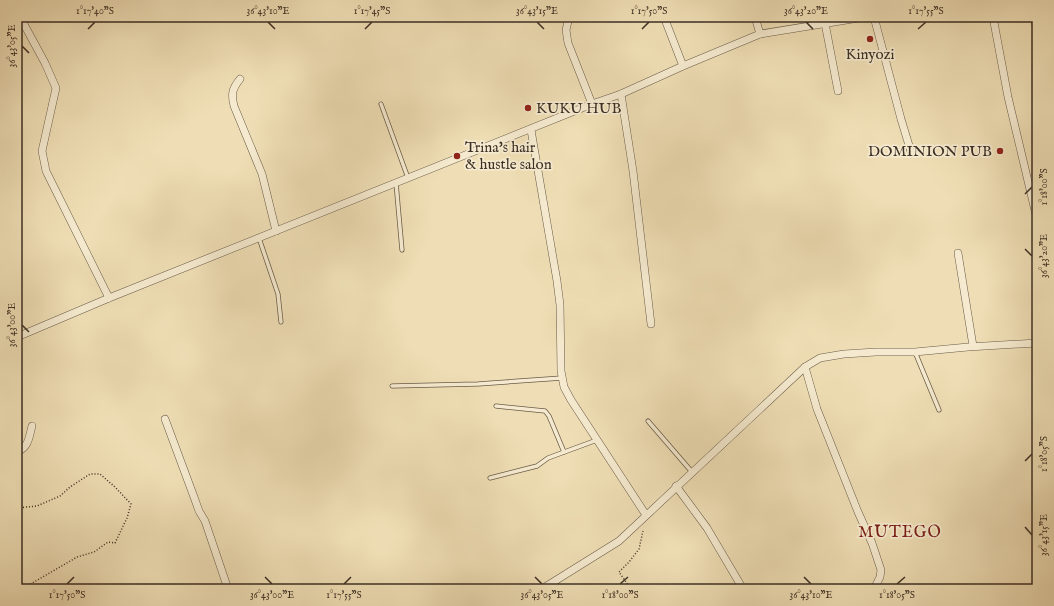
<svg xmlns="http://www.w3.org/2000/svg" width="1054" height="606" viewBox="0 0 1054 606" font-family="'IM FELL English',serif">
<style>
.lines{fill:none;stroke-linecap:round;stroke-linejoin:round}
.lane-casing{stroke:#695b48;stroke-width:5}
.street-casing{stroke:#695b48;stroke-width:8}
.path{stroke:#3c2f24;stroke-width:1.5;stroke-dasharray:1 2;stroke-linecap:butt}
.lane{stroke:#f5eacf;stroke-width:3.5}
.street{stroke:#f5eacf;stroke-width:7}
.ticks{fill:none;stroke:#3c2f24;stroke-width:1.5}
.poi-dot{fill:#8f2418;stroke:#f5eacf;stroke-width:1.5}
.labels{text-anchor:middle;stroke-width:3.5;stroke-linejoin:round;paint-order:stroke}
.poi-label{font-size:15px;fill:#3c2f24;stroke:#f5eacf;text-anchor:start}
.neighbourhood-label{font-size:16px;letter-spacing:1px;fill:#7a1f14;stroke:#f5eacf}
.neatline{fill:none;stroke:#3c2f24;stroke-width:1.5}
.ticks-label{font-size:10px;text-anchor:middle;fill:#3c2f24}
</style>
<rect width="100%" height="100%" fill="#efdeb5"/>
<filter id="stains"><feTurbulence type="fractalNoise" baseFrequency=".005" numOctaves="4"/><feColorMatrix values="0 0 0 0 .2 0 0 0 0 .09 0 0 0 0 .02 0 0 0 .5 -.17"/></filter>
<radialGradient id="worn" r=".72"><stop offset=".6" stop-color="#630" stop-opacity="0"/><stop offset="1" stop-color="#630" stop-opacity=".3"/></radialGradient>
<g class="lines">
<g class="lane-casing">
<g id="lane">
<path d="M381,104L408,178"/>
<path d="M396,183L402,250"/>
<path d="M259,238L278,294L281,322"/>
<path d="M915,352L939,410"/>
<path d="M392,386L478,384L562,378"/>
<path d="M496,406L545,411L549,416L564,452"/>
<path d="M648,421L692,472"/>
<path d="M490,478L537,466L548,458L597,440"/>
</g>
</g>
<g class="street-casing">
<g id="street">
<path d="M20,17L45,63L56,88L42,151L46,171L109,298"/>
<path d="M569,17L566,30L568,43L592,104"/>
<path d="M664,17L683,66"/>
<path d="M755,17L760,34"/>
<path d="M874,17L901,119L911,152"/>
<path d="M993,17L1008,97L1037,219"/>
<path d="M1034,17L1037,31"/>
<path d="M825,23L838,91"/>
<path d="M240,79C232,89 231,94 234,106L262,174L276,231"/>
<path d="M621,94L633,171L651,324"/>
<path d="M531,130L557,281L560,305L561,371L564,387L571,400L646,515"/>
<path d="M958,253L973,346"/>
<path d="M17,337L109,298L592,104L621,94L683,66L760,34L865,17"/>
<path d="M805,367L817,409L858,512L872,543L881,570L880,577L876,585"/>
<path d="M165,419L194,497L199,511L205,521L228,589"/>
<path d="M17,452C29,447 29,437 32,426"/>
<path d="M676,486L707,528L743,589"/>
<path d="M542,589L619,541L805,367L820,358L844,354L876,352H915L968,347L1037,343"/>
</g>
</g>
<g class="path">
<path d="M17,508L37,506L60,496L70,487L90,474H100L115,487L131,504L127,518L115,543L108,542L94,552L77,557L22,589"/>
<path d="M631,589L619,572L629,562L639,549L643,531"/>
</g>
<use href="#lane" class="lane"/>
<use href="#street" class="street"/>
</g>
<path class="ticks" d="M268,22L275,29M537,22L544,29M806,22L813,29M88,29L95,22M365,29L372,22M642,29L649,22M918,29L926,22M22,46L29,53M1025,194L1032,187M1025,249L1032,256M22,325L29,332M1025,461L1032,454M1025,527L1032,535M265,577L272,584M535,577L542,584M804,577L811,584M67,584L74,577M344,584L351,577M620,584L628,577M897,584L905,577"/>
<g class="poi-dot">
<circle cx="870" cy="39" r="4"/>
<circle cx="528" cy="108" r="4"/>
<circle cx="1000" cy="151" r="4"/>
<circle cx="457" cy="156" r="4"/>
</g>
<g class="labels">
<g class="poi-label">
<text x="870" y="59" text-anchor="middle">Kinyozi</text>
<text x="536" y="113">KUKU HUB</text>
<text x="465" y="152">Trina's hair<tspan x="465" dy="17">&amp; hustle salon</tspan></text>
<text x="992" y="156" text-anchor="end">DOMINION PUB</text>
</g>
<g class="neighbourhood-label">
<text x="900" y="537">MUTEGO</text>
</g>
</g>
<rect width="1054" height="606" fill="none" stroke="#efdeb5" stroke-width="44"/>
<rect x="22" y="22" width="1010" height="562" class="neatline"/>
<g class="ticks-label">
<text x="95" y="14">1°17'40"S</text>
<text x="268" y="14">36°43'10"E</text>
<text x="372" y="14">1°17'45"S</text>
<text x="537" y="14">36°43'15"E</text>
<text x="649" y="14">1°17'50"S</text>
<text x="806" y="14">36°43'20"E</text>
<text x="926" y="14">1°17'55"S</text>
<text transform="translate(11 46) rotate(-90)" y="4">36°43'05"E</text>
<text transform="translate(1043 187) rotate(-90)" y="4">1°18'00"S</text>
<text transform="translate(1043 256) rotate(-90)" y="4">36°43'20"E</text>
<text transform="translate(11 325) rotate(-90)" y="4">36°43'00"E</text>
<text transform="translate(1043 454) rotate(-90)" y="4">1°18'05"S</text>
<text transform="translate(1043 535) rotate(-90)" y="4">36°43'15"E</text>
<text x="67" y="598">1°17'50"S</text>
<text x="272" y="598">36°43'00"E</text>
<text x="344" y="598">1°17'55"S</text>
<text x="542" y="598">36°43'05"E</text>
<text x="620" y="598">1°18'00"S</text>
<text x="811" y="598">36°43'10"E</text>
<text x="897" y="598">1°18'05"S</text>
</g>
<rect width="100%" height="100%" filter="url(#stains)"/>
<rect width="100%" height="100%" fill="url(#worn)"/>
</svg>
